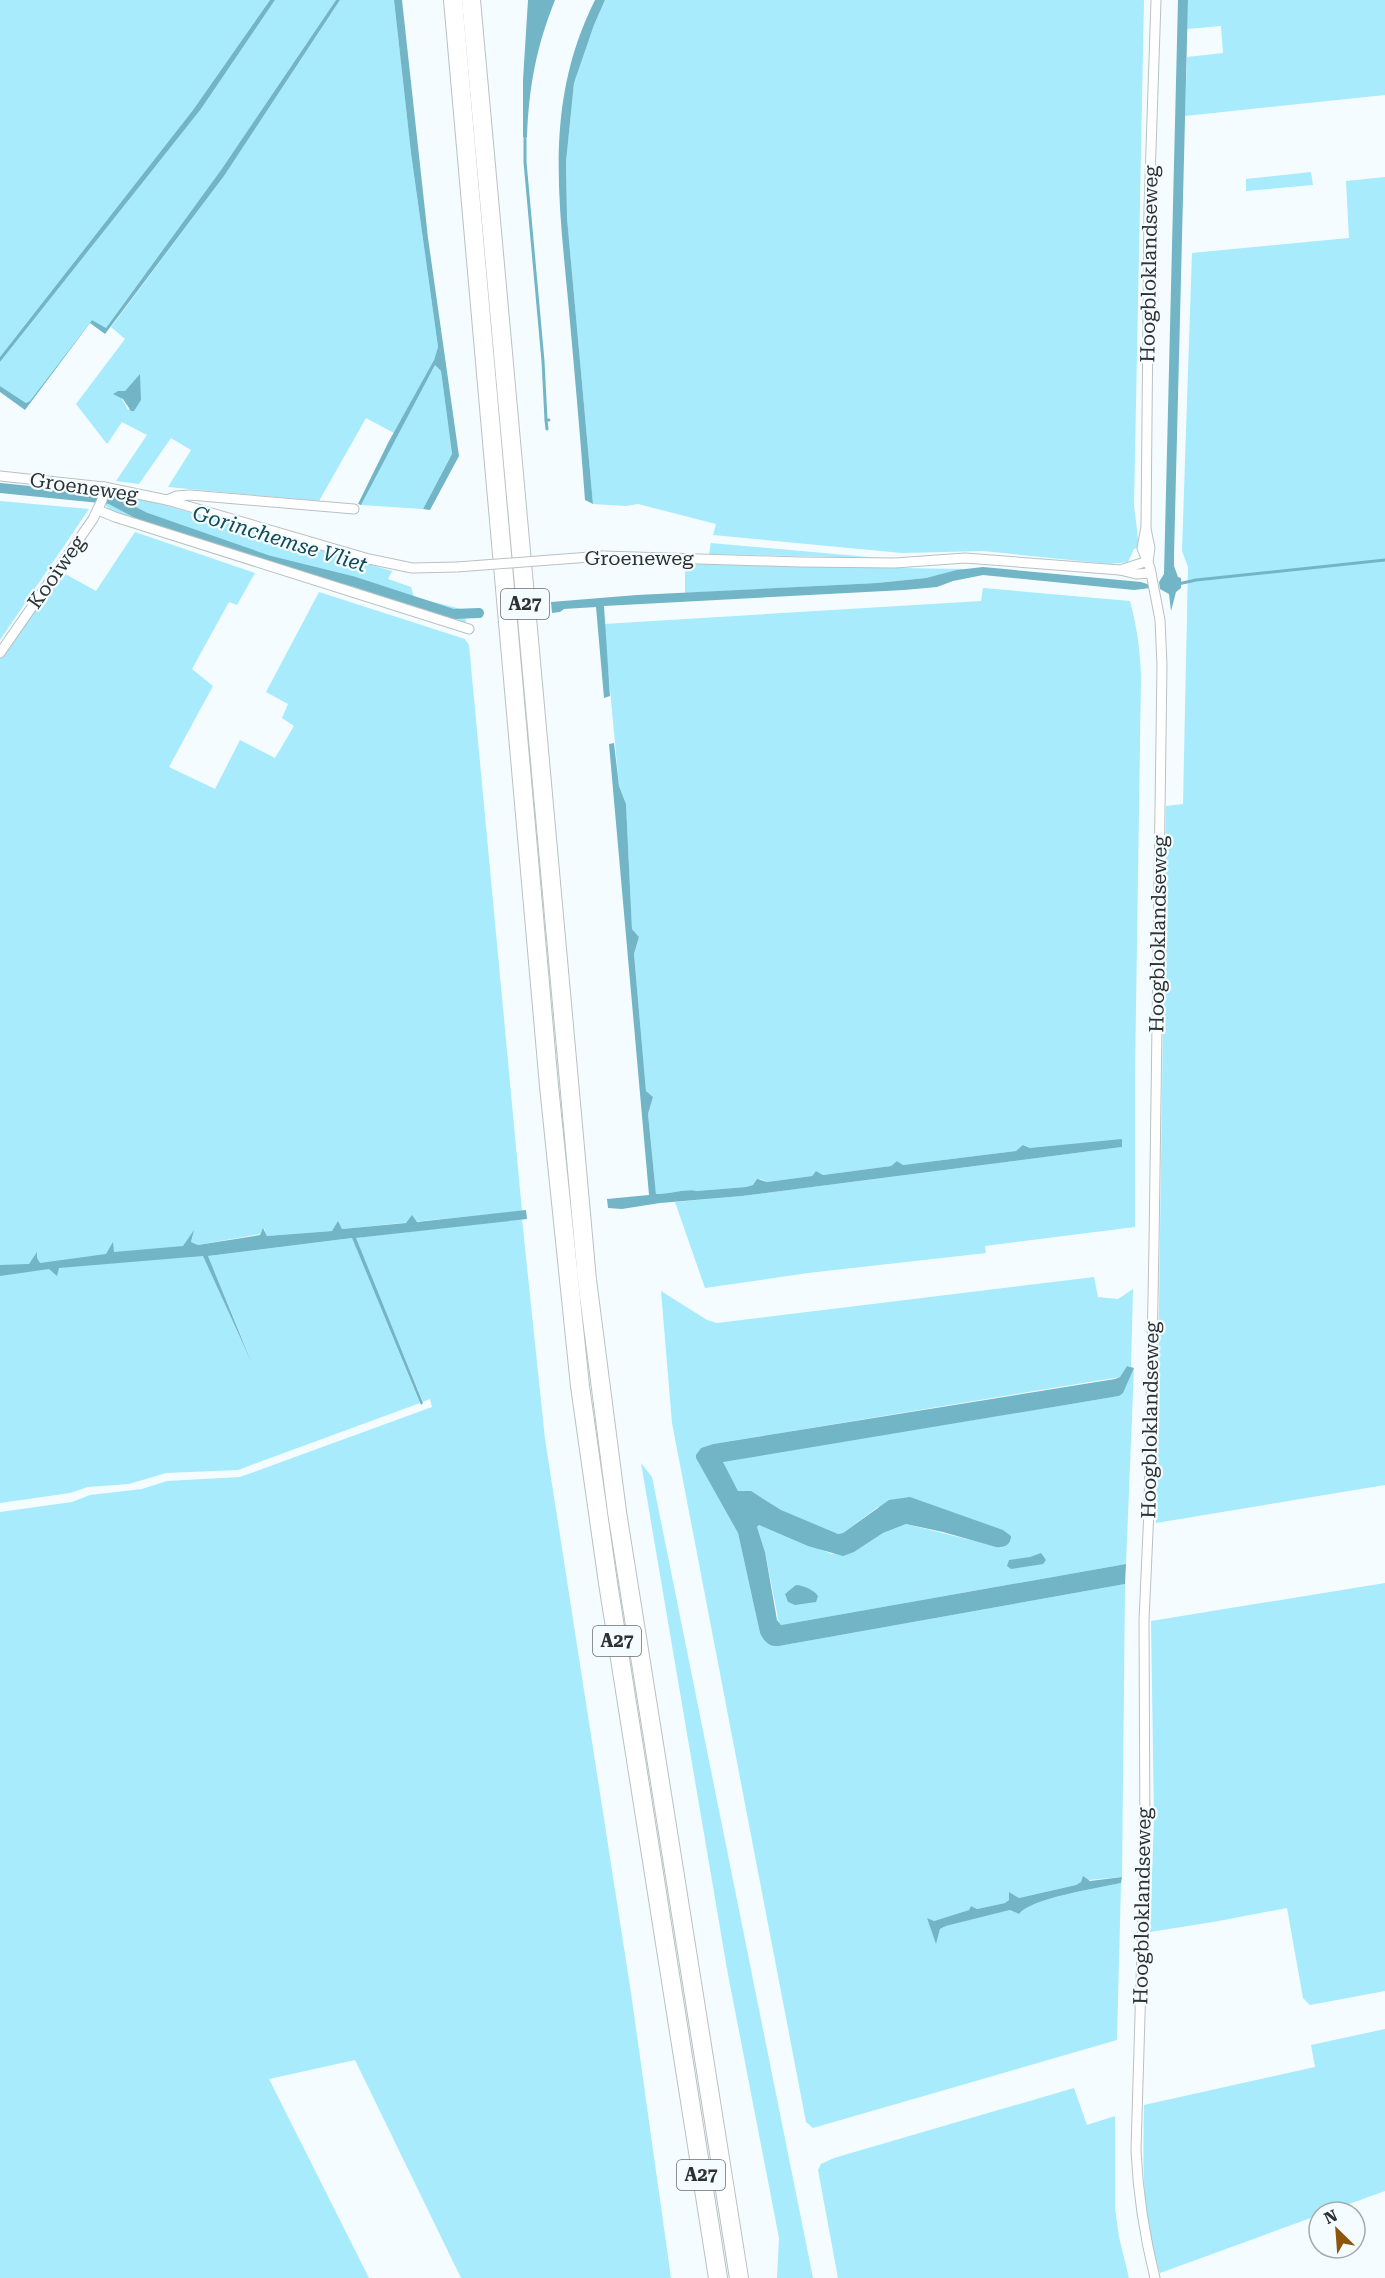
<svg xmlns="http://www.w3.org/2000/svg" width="1385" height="2278" viewBox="0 0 1385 2278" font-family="'Roboto Serif',serif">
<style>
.green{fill:#a7ebfd;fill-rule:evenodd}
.water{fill:#72b5c6}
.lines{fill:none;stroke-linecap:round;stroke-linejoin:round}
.stream{stroke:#72b5c6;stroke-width:3}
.canal{stroke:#72b5c6;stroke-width:10}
.street-casing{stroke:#b9c1c3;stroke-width:11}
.highway-casing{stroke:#b9c1c3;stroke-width:20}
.street{stroke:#fff;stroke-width:9}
.highway{stroke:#fff;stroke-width:18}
.street-bridge-casing{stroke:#b9c1c3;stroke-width:11;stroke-linecap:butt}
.street-bridge{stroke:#fff;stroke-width:9}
.labels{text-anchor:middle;stroke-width:4.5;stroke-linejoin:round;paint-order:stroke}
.shield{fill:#f4fcff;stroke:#696e70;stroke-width:1.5}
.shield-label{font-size:18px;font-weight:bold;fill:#2e3132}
.street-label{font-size:20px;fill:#2e3132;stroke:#f4fcff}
.water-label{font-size:21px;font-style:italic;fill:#0f4a57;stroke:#f4fcff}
</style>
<rect width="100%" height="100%" fill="#f4fcff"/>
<g class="green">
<path d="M0,0H270L193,110L0,357Z"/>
<path d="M275,0H336L221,170L106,328L92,320L30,401L26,403L0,386V362L201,109Z"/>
<path d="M340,0H394L411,153L438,347L434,360L394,433L366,418L319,501L168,487L191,450L171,438L139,484L116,481L147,435L122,422L107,444L76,404L125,339L111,327L224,176ZM134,381L139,383L141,400L128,410L118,391H125Z"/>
<path d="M605,0H1144L1134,505L1139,547L1134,549L1128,562L1110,564L983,551L902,553L713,535L716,524L638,504L626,506L593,504L567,218L566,162L574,83L594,25Z"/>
<path d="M1188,0H1385V95L1185,116L1187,57L1223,53L1221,26L1187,29Z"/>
<path d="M1311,172L1313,185L1246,191V179Z"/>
<path d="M1385,177V1485L1156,1523L1166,806L1183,804L1188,567L1182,551L1192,253L1349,238L1346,181Z"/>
<path d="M435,365L441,371L452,454L423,509L361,505Z"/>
<path d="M113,492L143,499L392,571L388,579L411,587L414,597L465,610L466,625L115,515L105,505L108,493Z"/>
<path d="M0,501L89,509L0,640Z"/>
<path d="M135,532L255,573L237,605L229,602L192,669L213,686L169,767L215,789L240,740L275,758L294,726L282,718L288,704L266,692L319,592L465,639L469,645L522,1211L342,1229L338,1222L332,1231L267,1236L264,1228L260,1234L198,1245L191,1242L193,1235L185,1250L200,1249L251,1360L208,1256L352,1238L420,1403L238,1470L166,1473L129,1484L88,1487L70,1493L0,1503V656L58,570L96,591Z"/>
<path d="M711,543L880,558L709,554Z"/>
<path d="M685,562L830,567L967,569L926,578L877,583L685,593Z"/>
<path d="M983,588L1130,601C1137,627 1140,650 1141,676L1135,1074V1227L985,1246L986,1253L808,1273L705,1288L675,1202L742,1196L1122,1147L1030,1148L1024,1145L1017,1151L903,1165L897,1161L891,1166L823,1175L816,1171L812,1176L767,1182L761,1179L753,1185L746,1187L697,1191C690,1188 667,1194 656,1194L648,1114L653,1097L646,1091L634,954L639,937L632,929L626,804L619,786L604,624L981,601Z"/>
<path d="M522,1219L545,1439L631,1993L671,2278H461L355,2060L269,2079L369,2278H0V1512L72,1502L90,1495L142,1489L167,1481L240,1477L432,1407L430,1399L423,1402L355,1238Z"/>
<path d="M1094,1277L1098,1297L1118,1299L1133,1289L1131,1367L1127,1366L1120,1377L713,1444L701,1448L696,1456L738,1533L760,1633L779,1646L1125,1584L1122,1877L1088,1880L1076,1885L1019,1898L1009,1893V1900L1005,1903L977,1909L971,1906L969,1910L934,1921L928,1919L936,1942L940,1929L946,1926L1010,1910L1019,1914C1031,1898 1099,1888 1121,1883L1117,2040L813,2128L806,2122L672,1423L661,1291L707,1320L717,1323Z"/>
<path d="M1134,1368L1126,1564L781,1625L779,1623L765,1552L757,1527L759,1525L832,1554L854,1552L883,1533L906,1524L1003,1548L878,1507L843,1533L838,1534C820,1528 798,1520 781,1510C767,1502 755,1490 738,1491L723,1464L724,1461L1119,1396Z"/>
<path d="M641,1463L652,1477L813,2278H777L779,2238L727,1969Z"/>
<path d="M1385,1583V1991L1310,2005L1303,1998L1287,1908L1213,1922L1150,1932L1154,1818L1151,1621Z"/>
<path d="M1385,2029V2191L1327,2212H1319V2215L1160,2273C1141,2218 1143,2162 1144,2105L1315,2067L1311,2045Z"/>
<path d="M1074,2088L1087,2125L1115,2116V2208L1119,2237L1129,2278H838L818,2170L821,2164L834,2158Z"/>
</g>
<g class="water">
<path d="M270,0H275L201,109L0,362V357L193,110Z"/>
<path d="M336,0H340L224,176L105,334L90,323L25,410L0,392V386L26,403L30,401L92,320L106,328L221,170Z"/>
<path d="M394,0H402L428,238L459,456L430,510L423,509L452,454L441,371L435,365L361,505L358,504L388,443L434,360L438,347L411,153Z"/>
<path d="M528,0H555C536,48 529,86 527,137H523V80Z"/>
<path d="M595,0H605L594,25L574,83L566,162L567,218L593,504L585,500C580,433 574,366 568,300C558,193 545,100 595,0Z"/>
<path d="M1178,0H1188L1174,555V566L1178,577L1181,578V588L1176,592L1171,611L1169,594L1160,589L1159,582L1164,574Z"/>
<path d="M140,374L141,400L134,411H131L123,399L113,394L118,391H125Z"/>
<path d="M983,567L1141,582L1150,585V588L1134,590L983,575L953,581L937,587L904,590L604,606L610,696L604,698L596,607L564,609L560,612L552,613L551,602L637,595L877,583L926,578L957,570Z"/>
<path d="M614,743L619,786L626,804L632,929L639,937L634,954L646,1091L653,1097L648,1114L656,1194C668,1194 689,1188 697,1191L746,1187L753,1185L757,1179L767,1182L812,1176L816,1171L823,1175L891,1166L897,1161L903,1165L1016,1151L1023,1145L1030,1148L1122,1139V1147L742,1196L660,1203L622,1209L608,1208L607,1199L649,1195L609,744Z"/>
<path d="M526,1210L527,1219L356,1238L423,1403L421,1405L352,1238L208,1256L251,1361L203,1256L59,1268L57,1276L49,1269L0,1276V1265L29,1264L37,1252V1258L40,1263L106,1254L113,1242L114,1252L183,1246L194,1230L191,1242L198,1245L260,1235L263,1228L267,1236L332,1231L338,1221L342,1229L406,1223L412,1215L417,1222Z"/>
<path d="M1127,1366L1134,1368L1123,1393L1119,1396L723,1462L738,1491H751L781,1510L838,1534L843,1533L889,1500L910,1497L1003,1530L1011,1536C1011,1545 1004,1548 996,1547L943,1532L906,1524L883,1533L854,1552L843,1556L808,1546L759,1525L757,1527L765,1552L777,1620L781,1625L1126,1564L1125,1584L779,1646C769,1647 764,1641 760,1633L738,1533L696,1458V1455L701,1448L713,1444L1115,1379L1120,1377Z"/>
<path d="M1041,1553L1046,1560L1043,1564L1011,1569L1007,1566L1009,1560L1030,1557Z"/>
<path d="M796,1585C803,1585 814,1590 818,1596L816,1602L795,1605L788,1602L785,1594Z"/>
<path d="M1083,1876L1090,1881L1122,1877L1121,1883C1099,1888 1031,1898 1019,1914L1010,1910L946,1926L940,1929L936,1944L927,1918L934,1921L969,1910L971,1906L977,1909L1005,1903L1009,1900V1892L1019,1898L1076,1885L1081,1882Z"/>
</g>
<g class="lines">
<g class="stream">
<path d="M525,136V162L543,361L546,420H549"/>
<path d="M546,420L547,429"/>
<path d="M1178,584L1196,580L1385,560"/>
</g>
<path class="canal" d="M0,488L110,499L144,517L267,560L352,581L453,614L479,613"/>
<g class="street-casing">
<g id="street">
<path d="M0,476L104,487L167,500L369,559L412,568L457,567"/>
<path d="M167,500L176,496L190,495L354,509"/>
<path d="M98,510L115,517L469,629"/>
<path d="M1146,529L1150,548L1148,561"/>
<path d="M603,556L800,562L895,563L965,558L1120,570L1136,574L1151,573"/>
<path d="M1120,570L1148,561"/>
<path d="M0,653L93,519L102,500L104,487"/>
<path d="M1155,2278C1144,2234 1138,2196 1136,2150L1145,1848L1144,1620L1149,1510L1154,1244L1162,665L1160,620L1150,568L1142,548L1146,527L1149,209L1156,0"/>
</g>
</g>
<g class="highway-casing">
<g id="highway">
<path d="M453,0L549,1086L580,1386L608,1583L718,2278"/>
<path d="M471,0L587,1280L617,1512L739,2278"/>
</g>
</g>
<use href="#street" class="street"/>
<use href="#highway" class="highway"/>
<g class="street-bridge-casing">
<path id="street-bridge" d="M457,567L603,556"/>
</g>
<use href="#street-bridge" class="street-bridge"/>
</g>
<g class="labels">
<g class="shield">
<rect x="501" y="589" width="48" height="30" rx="4.5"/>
<rect x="593" y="1626" width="48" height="30" rx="4.5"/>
<rect x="677" y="2160" width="48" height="30" rx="4.5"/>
</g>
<g class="shield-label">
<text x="525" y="610">A27</text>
<text x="617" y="1647">A27</text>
<text x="701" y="2181">A27</text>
</g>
<g class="street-label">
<text transform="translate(1149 264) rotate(-89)" y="7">Hoogbloklandseweg</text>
<text transform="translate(84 487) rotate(8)" y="7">Groeneweg</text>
<text x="639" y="565">Groeneweg</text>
<text transform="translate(56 572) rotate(-55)" y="7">Kooiweg</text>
<text transform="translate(1158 934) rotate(-89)" y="7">Hoogbloklandseweg</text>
<text transform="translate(1150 1420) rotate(-89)" y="7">Hoogbloklandseweg</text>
<text transform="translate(1142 1906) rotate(-89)" y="7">Hoogbloklandseweg</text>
</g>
<g class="water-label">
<text transform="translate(280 539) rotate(17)" y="7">Gorinchemse Vliet</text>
</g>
</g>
<g transform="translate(1337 2230) rotate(335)"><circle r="28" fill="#f4fcff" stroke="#a5abad" stroke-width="1.5"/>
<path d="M0-4.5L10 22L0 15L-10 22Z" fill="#8d550a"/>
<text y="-9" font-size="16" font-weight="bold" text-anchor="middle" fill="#2e3132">N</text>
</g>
</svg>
